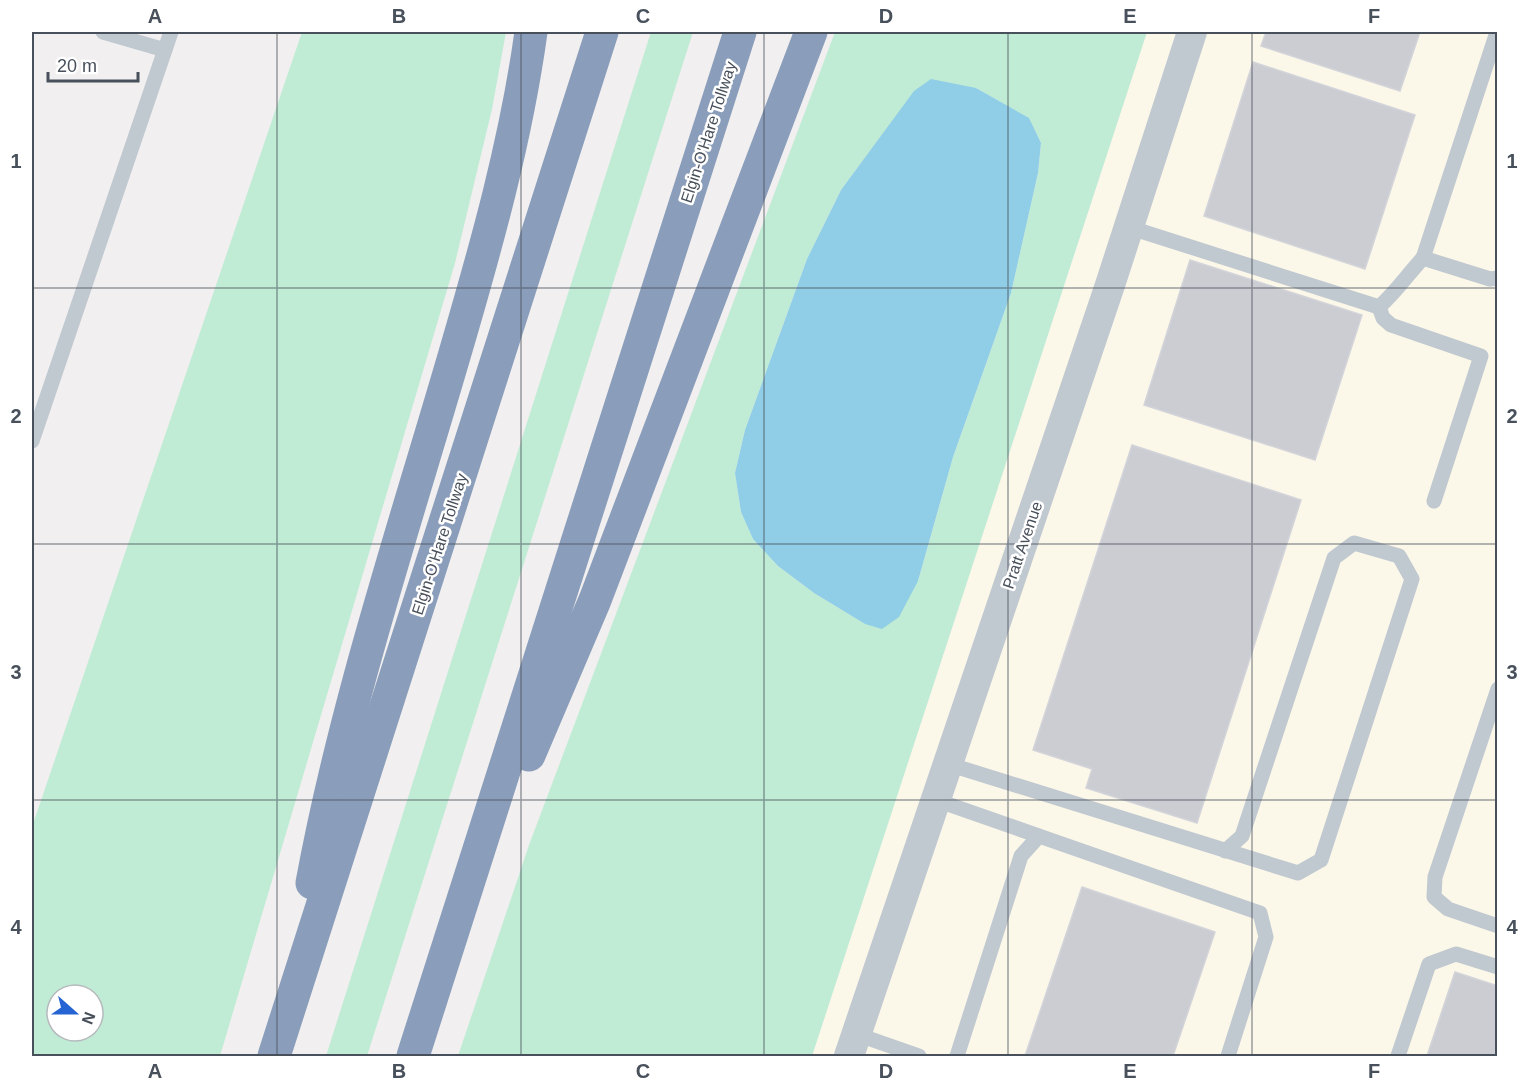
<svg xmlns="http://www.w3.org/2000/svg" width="1529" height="1088" viewBox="0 0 1529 1088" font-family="Arial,sans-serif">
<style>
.commercial{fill:#fbf7e9}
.green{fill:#c0ecd5;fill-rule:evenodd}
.water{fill:#90cde6}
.building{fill:#cccdd3;stroke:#d3d4da;stroke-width:1.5}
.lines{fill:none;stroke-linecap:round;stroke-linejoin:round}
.service{stroke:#c0c8d0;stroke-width:15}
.minor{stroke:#c0c8d0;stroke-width:30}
.motorway{stroke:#8a9dba;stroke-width:33}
.grid{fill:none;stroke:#48505b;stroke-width:1.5;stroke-opacity:0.55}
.labels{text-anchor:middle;stroke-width:5;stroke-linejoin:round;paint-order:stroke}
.street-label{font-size:16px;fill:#48505b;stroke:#fff}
.neatline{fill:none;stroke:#48505b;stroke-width:2}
.grid-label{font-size:20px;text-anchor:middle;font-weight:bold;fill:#48505b}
</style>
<rect width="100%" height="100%" fill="#f1efef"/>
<path class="commercial" d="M1147,32H1497V1056H812Z"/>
<g class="green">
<path d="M302,32H506L492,109L455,263L220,1056H32V827ZM57,995H93V1031H57Z"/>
<path d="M651,32H693L367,1056H326Z"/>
<path d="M835,32H1147L812,1056H458L529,845ZM976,88L1028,118L1041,143L1038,173L1011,293L953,457L918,581L865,624L814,593L778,566L753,539L741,512L735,473L745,430L807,259L841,190L914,92Z"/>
</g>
<path class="water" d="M931,79L976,88L1029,118L1041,143L1038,173L1011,293L953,457L918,581L899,617L882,629L865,624L814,593L778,566L753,539L741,512L735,473L745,430L807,259L841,190L914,91Z"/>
<g class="building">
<path d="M1266,32H1420L1400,91L1261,46Z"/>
<path d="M1253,62L1415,115L1365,269L1204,216Z"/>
<path d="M1190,260L1362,315L1315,460L1144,405Z"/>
<path d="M1132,445L1301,500L1197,823L1086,788L1092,769L1033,750Z"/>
<path d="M1082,887L1215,932L1173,1056H1025Z"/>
<path d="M1455,972L1498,986V1056H1427Z"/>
</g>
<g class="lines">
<g class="service">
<path d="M103,32L165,50"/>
<path d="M1128,227L1379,307C1396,292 1408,274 1423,258L1490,279L1498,278"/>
<path d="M1423,258L1497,32"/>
<path d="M1379,307L1383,318L1391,325L1481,356L1434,501"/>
<path d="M32,441L171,32"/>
<path d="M1498,689L1435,877L1434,897L1448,909L1498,926"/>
<path d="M948,764L1298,873L1321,860L1412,579L1399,556L1354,543L1334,558L1242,836L1225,851"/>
<path d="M936,800L1039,836"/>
<path d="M856,1034L919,1056"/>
<path d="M957,1056L1021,856L1039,836L1260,913L1266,937L1228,1056"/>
<path d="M1398,1056L1429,964L1456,954L1498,967"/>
</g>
<path class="minor" d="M849,1056L1110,285L1192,32"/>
<g class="motorway">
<path d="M529,755L595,600L811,32"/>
<path d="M312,883C345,704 404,528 455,353C486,247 516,141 531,32"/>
<path d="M274,1056L602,32"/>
<path d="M413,1056L740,32"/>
</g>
</g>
<path class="grid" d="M277,32V1056M521,32V1056M764,32V1056M1008,32V1056M1252,32V1056M32,288H1498M32,544H1498M32,800H1498"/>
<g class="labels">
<g class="street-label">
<text transform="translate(708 132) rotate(-72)" y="6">Elgin-O'Hare Tollway</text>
<text transform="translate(439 544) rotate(-72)" y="6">Elgin-O'Hare Tollway</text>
<text transform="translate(1022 545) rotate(-71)" y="6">Pratt Avenue</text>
</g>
</g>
<rect width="1529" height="1088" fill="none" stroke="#ffffff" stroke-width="66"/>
<g transform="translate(75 1013) rotate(111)"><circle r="28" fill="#ffffff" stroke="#b6b9bd" stroke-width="1.5"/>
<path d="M0-4.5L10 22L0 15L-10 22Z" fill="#2664d4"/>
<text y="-9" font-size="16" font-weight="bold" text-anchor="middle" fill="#48505b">N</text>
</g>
<path d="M48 72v9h90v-9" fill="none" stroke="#48505b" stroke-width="3"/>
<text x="57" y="72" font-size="18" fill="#48505b" stroke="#ffffff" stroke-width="4.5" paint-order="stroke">20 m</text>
<rect x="33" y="33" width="1463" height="1022" class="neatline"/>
<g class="grid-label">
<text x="155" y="23">A</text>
<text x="399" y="23">B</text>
<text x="643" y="23">C</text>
<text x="886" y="23">D</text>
<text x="1130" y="23">E</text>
<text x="1374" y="23">F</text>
<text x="16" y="168">1</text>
<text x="1512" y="168">1</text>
<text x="16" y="423">2</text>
<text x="1512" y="423">2</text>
<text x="16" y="679">3</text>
<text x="1512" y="679">3</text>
<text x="16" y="934">4</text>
<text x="1512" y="934">4</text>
<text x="155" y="1078">A</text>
<text x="399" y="1078">B</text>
<text x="643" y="1078">C</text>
<text x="886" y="1078">D</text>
<text x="1130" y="1078">E</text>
<text x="1374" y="1078">F</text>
</g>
</svg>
